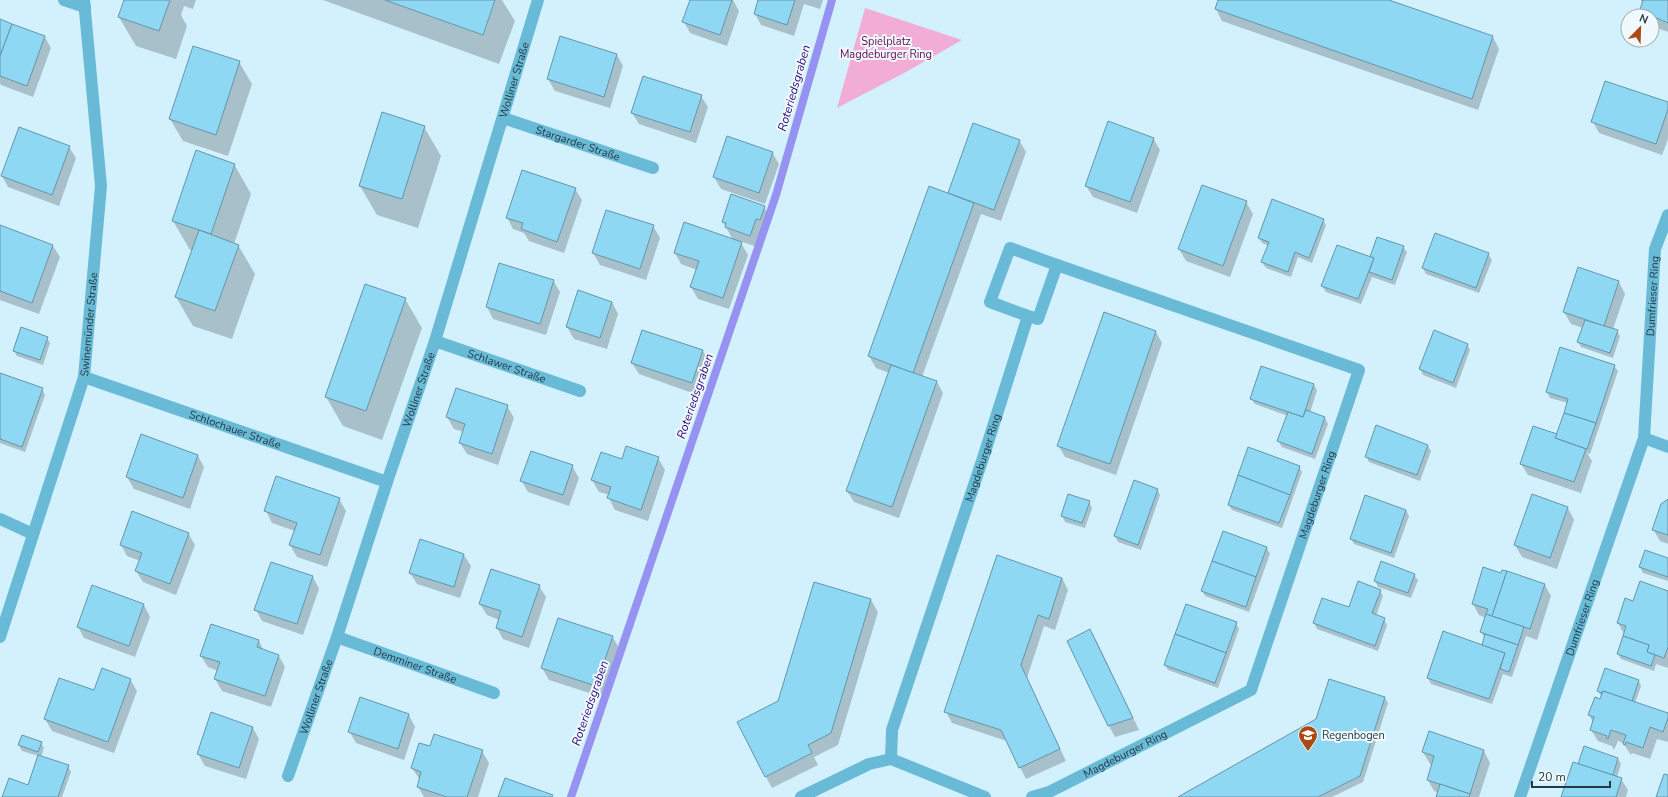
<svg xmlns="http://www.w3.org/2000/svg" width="1668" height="797" viewBox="0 0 1668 797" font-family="'Nunito Sans',sans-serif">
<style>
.green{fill:#f1add5}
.shadow{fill:#0003}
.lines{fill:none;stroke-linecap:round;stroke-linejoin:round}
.stream{stroke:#9592f1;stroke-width:8}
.building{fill:#8ed8f4;stroke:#6496a9}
.minor{stroke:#69bad7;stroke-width:12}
.labels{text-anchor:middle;stroke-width:4;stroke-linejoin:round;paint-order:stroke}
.park-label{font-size:11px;fill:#630c4a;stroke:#f0fafe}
.street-label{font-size:11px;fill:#243941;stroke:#f0fafe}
.poi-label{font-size:11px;fill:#243941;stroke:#f0fafe;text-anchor:start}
.water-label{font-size:12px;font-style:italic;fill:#2b057a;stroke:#f0fafe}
</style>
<rect width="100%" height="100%" fill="#d2f1fd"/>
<path class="green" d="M865,8L962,40L904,73L837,108Z"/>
<g class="shadow">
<path d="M125,0H196L193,9L184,6L181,15L187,26L176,59L136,46L119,17Z"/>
<path d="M323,0H502L515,21L499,64Z"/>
<path d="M691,0H733L739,11L727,46L690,33L684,22Z"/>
<path d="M759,0H823L820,9L804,4L794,36L761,25L755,14Z"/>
<path d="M1219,0H1386L1493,37L1499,49L1478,110L1222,21L1216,9Z"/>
<path d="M1642,0H1668V32L1652,26V16H1642L1640,13L1643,3Z"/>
<path d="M0,20L45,37L51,48L33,97L1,85L0,83Z"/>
<path d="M617,55L623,66L610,108L555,91L548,79Z"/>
<path d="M239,62L252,84L228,156L183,141L170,119Z"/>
<path d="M701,96L708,107L696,143L639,124L632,113Z"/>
<path d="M1668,103V139L1662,155L1599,133L1593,122Z"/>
<path d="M974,124L1019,140L1026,152L1001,221L981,214L922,377L937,382L943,393L899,518L854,502L847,491L889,373L876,368L869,356L948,194Z"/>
<path d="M424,127L441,156L418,228L377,215L360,186Z"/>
<path d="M1153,138L1160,150L1137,213L1093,197L1086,186Z"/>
<path d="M69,147L76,158L59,206L8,187L2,176Z"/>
<path d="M772,152L779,164L765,204L721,189L714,177Z"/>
<path d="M234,164L251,194L234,244L238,245L255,274L232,339L193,326L176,297L192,251L190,250L173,221Z"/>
<path d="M575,189L582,200L564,253L529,241L524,233L513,229L507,217Z"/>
<path d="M1246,202L1253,214L1230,277L1186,261L1179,249Z"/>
<path d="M764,207L771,218L767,231L763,230L757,247L740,241L748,255L729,309L698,299L691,287L697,270L681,264L675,253L733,240L723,222Z"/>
<path d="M1323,220L1326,225L1312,263L1298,257L1291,277L1266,268L1262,262L1269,246L1262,243L1259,238Z"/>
<path d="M0,226L53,246L60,257L39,314L0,300Z"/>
<path d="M653,226L660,238L646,280L600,265L593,253Z"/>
<path d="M1403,247L1407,252L1395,285L1372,277L1361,304L1326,292L1322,286L1370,258Z"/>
<path d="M1488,254L1492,260L1479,293L1426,274L1423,268Z"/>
<path d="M553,280L560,292L546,335L493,319L487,307Z"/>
<path d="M1619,282L1625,294L1613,329L1617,331L1620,336L1613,358L1581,347L1578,342L1583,328L1571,324L1564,312Z"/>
<path d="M405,299L422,328L382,440L343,426L326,397Z"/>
<path d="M612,302L618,314L607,349L574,339L567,327Z"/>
<path d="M1156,332L1162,343L1116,475L1065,457L1058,445Z"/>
<path d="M1434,332L1467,344L1470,350L1456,388L1423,375L1420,369Z"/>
<path d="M47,338L50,343L43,365L17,356L14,351Z"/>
<path d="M703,351L709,362L698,395L639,374L632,363Z"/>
<path d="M1614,366L1618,371L1590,454L1587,453L1592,461L1581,493L1528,475L1521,464L1557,435L1568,403L1550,398L1547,392Z"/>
<path d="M0,374L42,389L45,395L25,452L0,443Z"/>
<path d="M1314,385L1317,390L1310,413L1325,418L1328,424L1315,459L1282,447L1278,441L1288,416L1255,404L1251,399Z"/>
<path d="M507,406L514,418L498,465L467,454L460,443L464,432L454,429L447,417Z"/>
<path d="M142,436L198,456L204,467L190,509L134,489L127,477Z"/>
<path d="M1428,446L1431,451L1420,481L1369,462L1366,456Z"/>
<path d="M658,458L665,470L648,521L615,510L609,498L610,495L599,492L592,480L622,460Z"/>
<path d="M572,466L579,478L569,506L528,492L521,480Z"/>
<path d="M1299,467L1302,472L1282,528L1232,510L1229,505Z"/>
<path d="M1157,489L1160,495L1141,550L1118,542L1115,536Z"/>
<path d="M339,499L346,511L327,567L297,557L290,545L295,531L272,523L266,511Z"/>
<path d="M1668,500V544L1660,541L1653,529Z"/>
<path d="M1089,502L1092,508L1085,528L1065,522L1062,516Z"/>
<path d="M1568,508L1574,520L1557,569L1522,557L1515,545Z"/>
<path d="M1406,510L1409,516L1394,558L1354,544L1351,538Z"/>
<path d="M188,533L195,545L176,595L143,582L136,571L140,561L127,556L121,545Z"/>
<path d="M1223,533L1267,548L1270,554L1249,612L1205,596L1202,590Z"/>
<path d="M464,555L471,566L460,598L417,584L410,573Z"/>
<path d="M1668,559V581L1643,573L1640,567Z"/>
<path d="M271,563L313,577L319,589L303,635L262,621L256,610Z"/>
<path d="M1414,575L1418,580L1411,598L1378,587L1375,581Z"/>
<path d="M1062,578L1068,590L1055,630L1044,626L1027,678L1066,761L1026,779L1007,741L952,723L946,712Z"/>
<path d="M814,583L871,600L878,612L838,745L814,757L818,765L772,788L766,777L779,702Z"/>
<path d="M1545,585L1551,596L1537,640L1526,636L1512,677L1503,674L1492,704L1431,684L1428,678L1444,633L1483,646L1485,638L1481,632L1486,618L1479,615L1473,604Z"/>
<path d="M539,586L546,597L529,648L503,639L497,628L499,620L487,615L480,604Z"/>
<path d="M1380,591L1383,596L1376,616L1384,619L1387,625L1378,651L1317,629L1314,623L1349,609Z"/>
<path d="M1668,592V668L1656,664L1654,671L1621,659L1618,654L1624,634L1618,623L1634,602Z"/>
<path d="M144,605L150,617L135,657L84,638L78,627Z"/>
<path d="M1236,623L1239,629L1218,688L1168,670L1165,665Z"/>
<path d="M212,625L259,641L264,651L279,656L285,667L271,707L222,691L215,679L218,671L208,667L201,656Z"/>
<path d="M1090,630L1097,642L1139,730L1115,737L1109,726L1068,641Z"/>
<path d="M612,636L619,648L602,697L549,680L542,668Z"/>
<path d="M130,679L137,691L114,753L52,731L45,719L95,692Z"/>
<path d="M1638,680L1641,686L1635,703L1668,714V742L1657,739L1650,759L1632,753L1631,755L1623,743L1618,741L1614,750L1612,746L1598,741L1591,730L1593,722L1589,715L1601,700V696L1598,691Z"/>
<path d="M361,698L409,715L415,727L404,760L356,743L349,731Z"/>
<path d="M1385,698L1388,703L1363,782L1332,797H1180Z"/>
<path d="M253,728L259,739L246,779L205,766L198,754Z"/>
<path d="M1430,733L1484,751L1490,763L1479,797H1437L1439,793L1434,791L1428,780L1433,765L1430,764L1423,752Z"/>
<path d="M41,743L44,748L41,757L68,766L71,772L62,797H3L29,786L39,756L22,751L19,745Z"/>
<path d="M419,744L431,748L482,751L489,763L478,797H424L418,787L420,780L412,768Z"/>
<path d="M1618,759L1621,764L1617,777L1621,779L1628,790L1626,797H1563L1579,765Z"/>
</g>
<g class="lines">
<path class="stream" d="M571,797L776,195L832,0"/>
</g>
<g class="building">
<path d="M124,0H170L159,31L118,17Z"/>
<path d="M385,0H495L483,35Z"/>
<path d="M690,0H732L720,35L682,22Z"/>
<path d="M758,0H795L787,25L754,14Z"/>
<path d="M1218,0H1389L1493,36L1472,99L1215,9Z"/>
<path d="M1641,0H1668V23L1652,16L1639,13L1643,0Z"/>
<path d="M0,19L12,24L0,56Z"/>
<path d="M12,24L45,36L27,86L0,76V56Z"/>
<path d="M560,36L617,54L604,97L547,79Z"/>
<path d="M193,46L240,61L216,135L169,119Z"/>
<path d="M643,76L702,95L690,132L631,113Z"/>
<path d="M1605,81L1668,102V109L1656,144L1591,122Z"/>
<path d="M382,112L425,126L402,199L359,186Z"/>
<path d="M1108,121L1154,138L1130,202L1085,186Z"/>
<path d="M973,123L1020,140L994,210L948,193Z"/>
<path d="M19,127L70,146L52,195L1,176Z"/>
<path d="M727,136L773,152L759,193L713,177Z"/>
<path d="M196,150L235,164L211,234L172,221Z"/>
<path d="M522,170L576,188L557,242L521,229L523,223L506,218Z"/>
<path d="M1202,185L1247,201L1223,266L1178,249Z"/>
<path d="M929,186L974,203L913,373L868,356Z"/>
<path d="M731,194L765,206L760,220L756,219L750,236L725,227L726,223L722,222Z"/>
<path d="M1272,199L1324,219L1309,258L1295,252L1288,272L1261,262L1269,242L1258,238Z"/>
<path d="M606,210L654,225L640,269L592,253Z"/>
<path d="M684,222L742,242L723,298L690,287L699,261L674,253Z"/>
<path d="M0,225L53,245L32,303L0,291Z"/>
<path d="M199,230L239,245L215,311L175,297Z"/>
<path d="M1435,233L1489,253L1476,288L1422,268Z"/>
<path d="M1377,237L1404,246L1392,280L1369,272L1374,258L1370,257Z"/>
<path d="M1337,245L1374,258L1358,299L1321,286Z"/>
<path d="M499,263L554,280L540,324L486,307Z"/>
<path d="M1578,267L1619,281L1604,326L1563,312Z"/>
<path d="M365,284L406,298L366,411L325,397Z"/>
<path d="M578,290L612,302L600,338L566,327Z"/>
<path d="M1104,312L1156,331L1110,464L1057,446Z"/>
<path d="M1585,320L1618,330L1610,353L1577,342Z"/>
<path d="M21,327L48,337L40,360L13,351Z"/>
<path d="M642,330L703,350L692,383L631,363Z"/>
<path d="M1434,330L1468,344L1453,383L1419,369Z"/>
<path d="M1560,347L1615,365L1596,423L1564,413L1568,399L1546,392Z"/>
<path d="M891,365L937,381L892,507L846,491Z"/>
<path d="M1261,366L1314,384L1303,417L1250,399Z"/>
<path d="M0,373L43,388L22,447L0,439Z"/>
<path d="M456,388L508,405L492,454L459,443L465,424L446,417Z"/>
<path d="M1306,410L1325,417L1312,454L1277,441L1288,412L1303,417Z"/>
<path d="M1564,413L1596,423L1587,449L1555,438Z"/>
<path d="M1376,425L1428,445L1417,475L1365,457Z"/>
<path d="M1533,426L1557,434L1555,438L1586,449L1574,482L1520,464Z"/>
<path d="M141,434L198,455L183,498L126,477Z"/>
<path d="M626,446L659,457L641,510L607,498L611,487L591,480L601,452L622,459Z"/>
<path d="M1248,447L1300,466L1290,495L1238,475Z"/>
<path d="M531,451L573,465L563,495L520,481Z"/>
<path d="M1238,475L1290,495L1279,523L1228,505Z"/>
<path d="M276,476L340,498L320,555L289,545L297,523L264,511Z"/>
<path d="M1134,480L1158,489L1138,545L1114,536Z"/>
<path d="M1068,494L1090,501L1082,523L1061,516Z"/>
<path d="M1532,494L1568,507L1550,558L1514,545Z"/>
<path d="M1365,495L1406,510L1391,553L1350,539Z"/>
<path d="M1668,499V535L1652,530L1661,504Z"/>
<path d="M132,511L189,533L170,584L135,571L142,553L120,545Z"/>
<path d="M1223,531L1267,547L1256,577L1212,561Z"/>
<path d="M420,539L464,554L454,587L409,573Z"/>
<path d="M1645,550L1668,558V577L1639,567Z"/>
<path d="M997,555L1062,578L1049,619L1038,615L1021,665L1060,749L1019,768L1001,730L944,712Z"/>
<path d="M1212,561L1256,577L1246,607L1201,591Z"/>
<path d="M1381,561L1415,574L1408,593L1374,581Z"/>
<path d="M271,562L313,576L297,624L254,610Z"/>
<path d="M1483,567L1501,573L1502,570L1507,571L1492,616L1486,614L1488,609L1472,604Z"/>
<path d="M491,569L540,585L522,637L496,628L501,611L479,604Z"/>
<path d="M1507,571L1545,584L1530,629L1492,616Z"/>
<path d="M1358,581L1381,590L1372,613L1385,618L1375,646L1313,623L1322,598L1349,607Z"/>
<path d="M1640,581L1668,591V647L1664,658L1647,652L1649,645L1623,636L1626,626L1617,623L1625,598L1633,601Z"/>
<path d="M814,582L871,599L831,733L808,745L812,753L765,777L737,722L778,701Z"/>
<path d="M92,585L144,604L129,646L77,627Z"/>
<path d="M1186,604L1237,622L1226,653L1175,634Z"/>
<path d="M1486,614L1524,627L1518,645L1480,632Z"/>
<path d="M558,618L613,636L596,686L541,668Z"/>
<path d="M211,624L259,640L257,647L279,655L265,696L214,679L220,662L200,656Z"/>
<path d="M1090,629L1133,718L1108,726L1067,641Z"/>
<path d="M1443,631L1505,653L1489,699L1427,678Z"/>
<path d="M1175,634L1226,653L1215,683L1164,665Z"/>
<path d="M1485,634L1518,645L1509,672L1500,669L1505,653L1482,645Z"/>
<path d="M1623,636L1649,645L1647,652L1655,655L1651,666L1617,654Z"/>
<path d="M102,668L131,679L108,742L44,719L59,678L94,690Z"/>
<path d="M1605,668L1639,680L1632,701L1603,691L1602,693L1597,691Z"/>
<path d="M1329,679L1385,697L1360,776L1318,797H1178L1316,719Z"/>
<path d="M1603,691L1668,713V718L1663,732L1650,727L1643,748L1626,742L1625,745L1623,744L1626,735L1611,730L1608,739L1606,738L1607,736L1590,730L1594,717L1588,715L1595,697L1600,699Z"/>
<path d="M360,697L409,714L398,749L348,732Z"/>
<path d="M211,712L253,727L239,768L197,754Z"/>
<path d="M1429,731L1484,750L1470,794L1427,780L1434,756L1422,752Z"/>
<path d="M434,734L483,750L467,797H447L417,787L421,772L411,768L419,743L430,746Z"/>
<path d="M22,735L42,742L38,752L18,745Z"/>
<path d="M1584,746L1618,758L1613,775L1578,764Z"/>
<path d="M38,755L69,765L58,797H2L9,778L28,785Z"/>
<path d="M1573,762L1622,778L1616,797H1561Z"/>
<path d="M1664,774L1668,775V797H1656Z"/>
<path d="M505,778L553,795L552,797H498Z"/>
<path d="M1440,784L1470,794L1469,797H1436Z"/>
</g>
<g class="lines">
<g class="minor">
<path d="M64,0L85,7"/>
<path id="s1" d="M503,118L653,168"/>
<path id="s2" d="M435,341L580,391"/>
<path id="s3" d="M84,377L387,482"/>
<path d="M1644,438L1668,447"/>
<path d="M0,519L33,534"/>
<path id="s4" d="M0,637L84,377L101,186L84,0"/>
<path id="s5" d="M337,637L494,693"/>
<path id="s6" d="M891,759L892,730L984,455L1028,316L1038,319L1057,265L1010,248L990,302L1028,316"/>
<path id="s7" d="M288,776L337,637L387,482L435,341L538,0"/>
<path d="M801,797L869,764L891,759L985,797"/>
<path id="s8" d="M1032,797L1049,792L1251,690L1359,370L1057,265"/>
<path id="s9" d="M1520,797L1644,438L1655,249L1668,215"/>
</g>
</g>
<defs>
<g id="school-pin" transform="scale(1)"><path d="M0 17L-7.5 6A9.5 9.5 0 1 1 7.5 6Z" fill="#ab4813" stroke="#f0fafe"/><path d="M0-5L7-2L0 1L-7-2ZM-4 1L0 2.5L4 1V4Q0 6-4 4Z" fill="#fff"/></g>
</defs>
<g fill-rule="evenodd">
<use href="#school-pin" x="1308" y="735"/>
</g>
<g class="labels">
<g class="park-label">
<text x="886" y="45">Spielplatz<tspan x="886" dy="13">Magdeburger Ring</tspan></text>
</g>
<g class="street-label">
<text dy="4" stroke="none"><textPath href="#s7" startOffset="732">Wolliner Straße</textPath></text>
<text dy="4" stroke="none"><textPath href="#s1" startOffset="79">Stargarder Straße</textPath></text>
<text dy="4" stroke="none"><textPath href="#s9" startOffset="522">Dumfrieser Ring</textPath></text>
<text dy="4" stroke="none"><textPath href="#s4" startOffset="326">Swinemünder Straße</textPath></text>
<text dy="4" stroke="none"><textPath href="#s2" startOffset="76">Schlawer Straße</textPath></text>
<text dy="4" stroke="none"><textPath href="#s7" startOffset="408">Wolliner Straße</textPath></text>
<text dy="4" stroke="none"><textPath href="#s3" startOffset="160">Schlochauer Straße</textPath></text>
<text dy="4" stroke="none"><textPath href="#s6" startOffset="316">Magdeburger Ring</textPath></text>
<text dy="4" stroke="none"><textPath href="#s8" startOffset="450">Magdeburger Ring</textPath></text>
<text dy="4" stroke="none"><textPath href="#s9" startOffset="190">Dumfrieser Ring</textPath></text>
<text dy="4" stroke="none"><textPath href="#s5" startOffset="83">Demminer Straße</textPath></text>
<text dy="4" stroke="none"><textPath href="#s7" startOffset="84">Wolliner Straße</textPath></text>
<text dy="4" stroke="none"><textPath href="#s8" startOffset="103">Magdeburger Ring</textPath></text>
</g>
<g class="poi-label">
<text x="1322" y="739">Regenbogen</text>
</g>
<g class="water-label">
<text transform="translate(794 88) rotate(-74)" y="4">Roteriedsgraben</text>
<text transform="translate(695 396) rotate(-71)" y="4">Roteriedsgraben</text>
<text transform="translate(590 703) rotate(-71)" y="4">Roteriedsgraben</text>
</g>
</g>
<g transform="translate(1640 28) rotate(23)"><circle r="19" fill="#f0fafe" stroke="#9eadb2"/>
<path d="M0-3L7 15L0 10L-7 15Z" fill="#ab4813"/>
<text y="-6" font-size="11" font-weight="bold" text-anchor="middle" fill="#243941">N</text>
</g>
<path d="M1532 781v6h78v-6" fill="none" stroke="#243941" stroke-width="2"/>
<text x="1538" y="781" font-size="12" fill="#243941" stroke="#f0fafe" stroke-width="3" paint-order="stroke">20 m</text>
</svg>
